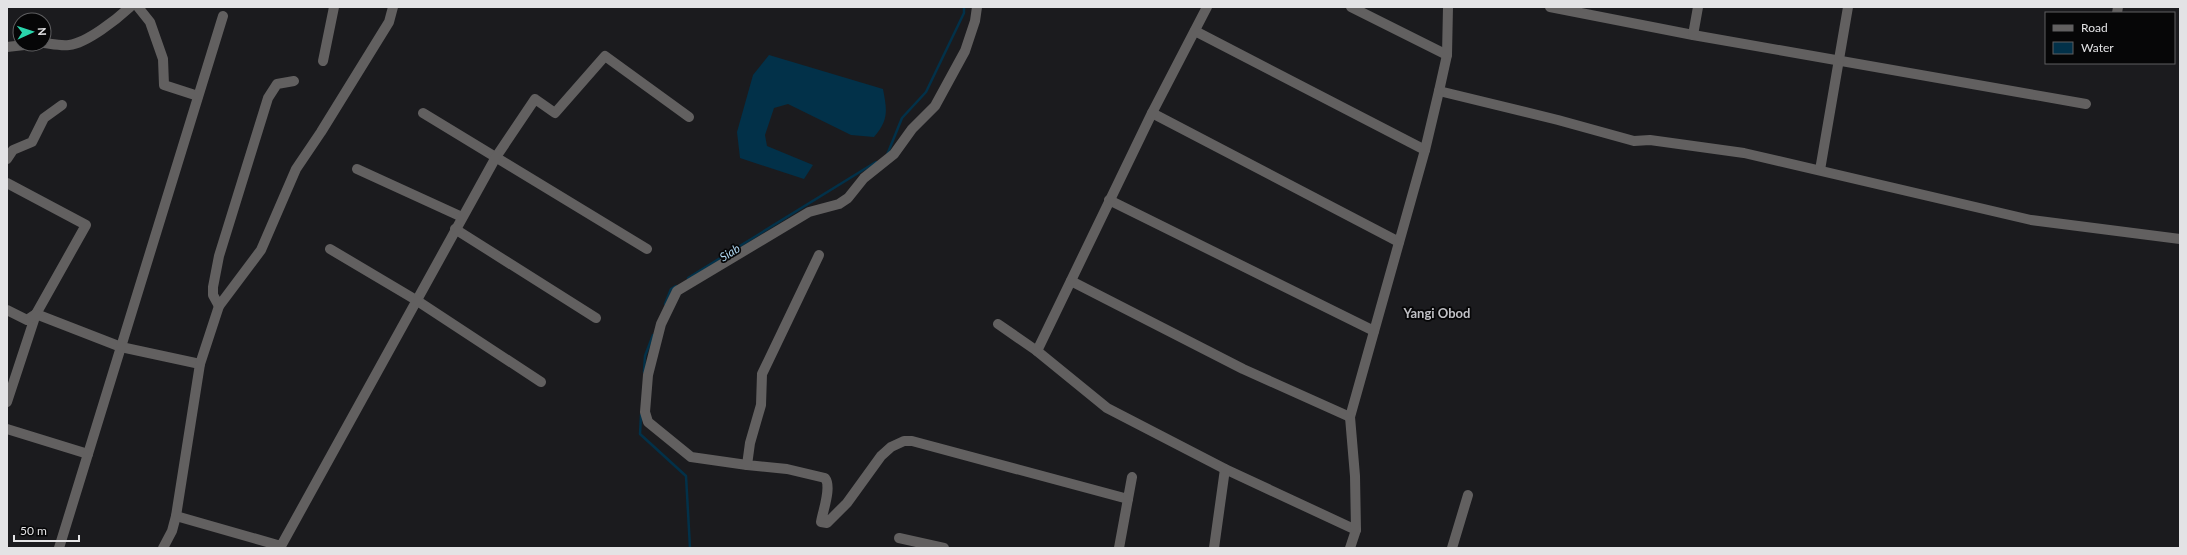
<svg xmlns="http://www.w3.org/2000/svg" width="2187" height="555" viewBox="0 0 2187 555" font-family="Lato,sans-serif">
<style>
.water{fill:#023149}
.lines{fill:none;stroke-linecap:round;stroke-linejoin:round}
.stream{stroke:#023149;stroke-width:2.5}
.minor{stroke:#626060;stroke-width:10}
.labels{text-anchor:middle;stroke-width:3.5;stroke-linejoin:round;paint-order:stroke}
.water-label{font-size:12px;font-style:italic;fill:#afd6f0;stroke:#060607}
.quarter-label{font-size:13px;font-weight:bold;fill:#c0c0c5;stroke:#060607}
</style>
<rect width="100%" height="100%" fill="#1b1b1e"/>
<path class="water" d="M769,55L883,89C887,110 889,120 874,137L851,135L788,104L774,108L765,135L767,146L813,165L804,179L740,158L737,132L753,75Z"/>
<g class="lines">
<g class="stream">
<path d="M887,155L902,118L926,92L964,13V7"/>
<path d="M688,278L876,162"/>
<path d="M665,304L671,289L676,286"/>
<path d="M644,372L645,356L653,335"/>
<path d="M641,415L640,434L686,476L690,548"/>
</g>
<g class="minor">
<path d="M138,7L150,22L163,59L164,85L198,96"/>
<path d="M1351,7L1447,55"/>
<path d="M1550,7L1693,35L2086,104"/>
<path d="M2117,13L2118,7"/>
<path d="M1195,31L1425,150"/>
<path d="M1693,35L1698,7"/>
<path d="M44,43C52,44 61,46 69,45C87,43 117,19 130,7"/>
<path d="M7,47L33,44"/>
<path d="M323,61L334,7"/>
<path d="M1439,91L1558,120L1634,141L1650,140L1744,153L2031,220L2180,239"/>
<path d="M423,113L647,249"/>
<path d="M1152,113L1399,242"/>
<path d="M7,159L13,150L32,142L44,118L62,105"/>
<path d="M357,169L462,217"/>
<path d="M1820,170L1848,7"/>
<path d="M7,183L86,225L36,314L7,402"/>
<path d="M1109,200L1374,331"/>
<path d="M455,229L596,318"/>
<path d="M330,249L416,300L541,382"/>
<path d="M819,255L762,374L761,405L750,443L747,465L787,469L825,478C832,487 823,510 821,522L827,523L847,503L881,456L891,447L904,441H912L1128,499"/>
<path d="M1071,281L1243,369L1350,417"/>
<path d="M219,306L213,295V287L219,256L268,98L277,84L294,81"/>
<path d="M7,310L27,320L36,314L121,347L200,364"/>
<path d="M998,324L1037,351L1107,408L1225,469L1356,530"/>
<path d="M1037,351L1152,113L1207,7"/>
<path d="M7,429L88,454"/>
<path d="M747,465L691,457L648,422L645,412L648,375L661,324L677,291L809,212L839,204L848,198L864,178L894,154L912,129L935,106L965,51L975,21L977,7"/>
<path d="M176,516L281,546L496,157L535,99L555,113L605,56L689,117"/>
<path d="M899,538L944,548"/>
<path d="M59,548L223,16"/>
<path d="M163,548L172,531L176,516L200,364L219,306L261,250L296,169L321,132L389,22L393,7"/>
<path d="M1119,548L1132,477"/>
<path d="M1214,548L1225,469"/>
<path d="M1350,548L1356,530L1355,476L1350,417L1425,150L1439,91L1447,55L1448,7"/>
<path d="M1452,548L1468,495"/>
</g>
</g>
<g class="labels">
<g class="water-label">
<text transform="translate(730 253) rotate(-32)" y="4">Siab</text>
</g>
<g class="quarter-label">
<text x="1437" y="318">Yangi Obod</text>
</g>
</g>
<rect width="2187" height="555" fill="none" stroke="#e3e3e5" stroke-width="16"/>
<rect x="2045" y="12" width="130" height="52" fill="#060607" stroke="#5e5e60"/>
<rect x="2053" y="25" width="20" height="6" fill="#626060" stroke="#5e5e60"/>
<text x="2081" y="32" font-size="12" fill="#e3e3e5">Road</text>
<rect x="2053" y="42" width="20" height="12" fill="#023149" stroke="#5e5e60"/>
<text x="2081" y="52" font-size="12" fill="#e3e3e5">Water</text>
<g transform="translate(32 32) rotate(87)"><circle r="19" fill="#060607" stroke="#5e5e60"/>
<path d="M0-3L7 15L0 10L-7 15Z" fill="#2ad5ac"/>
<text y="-6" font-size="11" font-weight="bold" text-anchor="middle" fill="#e3e3e5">N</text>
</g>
<path d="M14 535v6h65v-6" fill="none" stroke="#e3e3e5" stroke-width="2"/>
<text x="20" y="535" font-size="12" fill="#e3e3e5" stroke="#060607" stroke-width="3" paint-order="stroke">50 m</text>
</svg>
